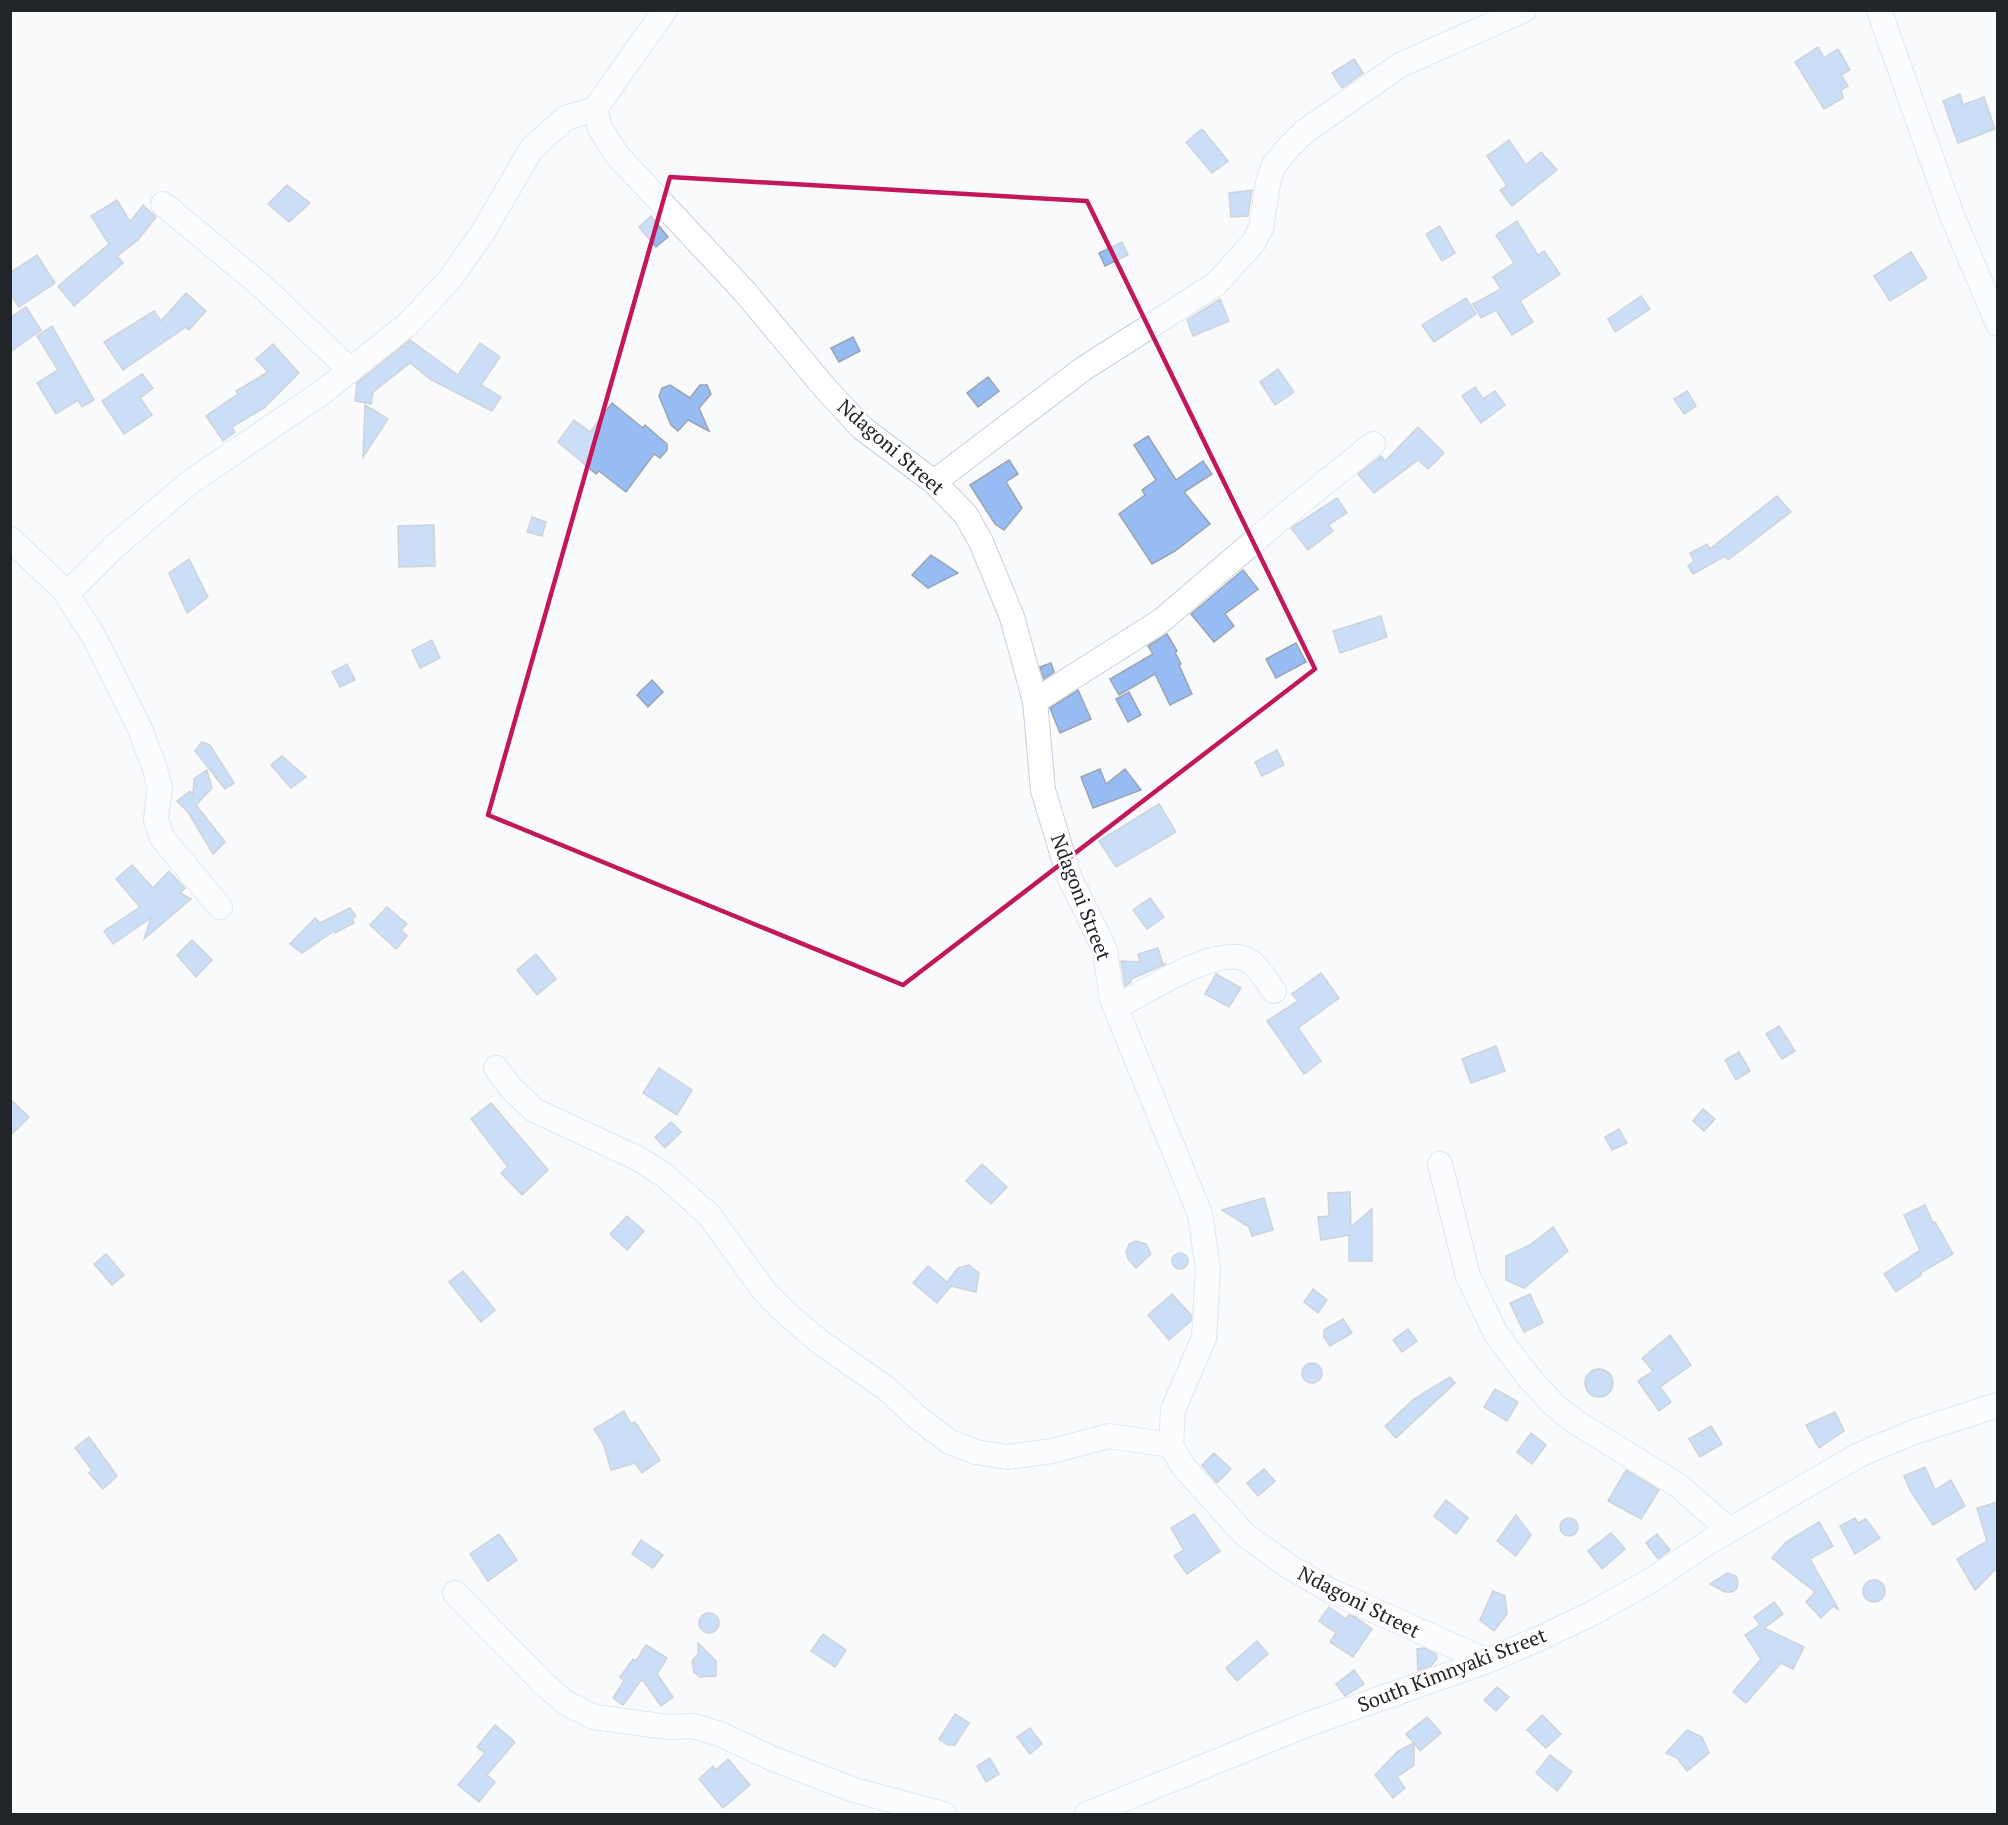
<svg xmlns="http://www.w3.org/2000/svg" width="2008" height="1825" viewBox="0 0 2008 1825" font-family="'PT Serif',serif">
<style>
.building{fill:#96bcf3;stroke:#9ba4b0;stroke-width:1.5}
.lines{fill:none;stroke-linecap:round;stroke-linejoin:round}
.street-casing{stroke:#c7d0dd;stroke-width:26}
.street{stroke:#fff;stroke-width:24}
.marked{fill:none;stroke:#c2185b;stroke-width:4.5;stroke-linejoin:round}
.labels{text-anchor:middle;stroke-width:5;stroke-linejoin:round;paint-order:stroke}
.street-label{font-size:20px;fill:#212429;stroke:#fff}
</style>
<rect width="100%" height="100%" fill="#f8fafc"/>
<g class="building">
<path d="M1818,47L1824,58L1838,49L1850,70L1841,75L1848,86L1841,90L1843,98L1824,109L1795,62Z"/>
<path d="M1354,59L1363,73L1342,88L1332,73Z"/>
<path d="M1960,94L1963,105L1984,97L1995,129L1958,143L1943,101Z"/>
<path d="M1202,129L1228,161L1212,173L1186,142Z"/>
<path d="M1509,140L1526,165L1541,152L1557,170L1512,206L1500,190L1507,186L1487,156Z"/>
<path d="M287,185L310,203L289,222L268,204Z"/>
<path d="M1252,190L1248,216L1231,217L1229,193Z"/>
<path d="M117,200L130,222L143,205L156,217L138,240L117,256L123,263L74,306L58,286L109,244L91,216Z"/>
<path d="M651,216L668,237L656,247L639,227Z"/>
<path d="M1517,221L1538,255L1544,251L1560,274L1520,301L1533,322L1512,335L1496,310L1481,318L1473,304L1501,289L1493,277L1514,263L1496,235Z"/>
<path d="M1440,226L1455,253L1442,261L1426,234Z"/>
<path d="M1122,242L1128,255L1105,266L1099,253Z"/>
<path d="M1911,252L1927,278L1890,301L1874,276Z"/>
<path d="M37,255L55,283L19,307L10,293V273Z"/>
<path d="M186,293L206,311L189,330L186,327L123,370L104,342L154,311L161,321Z"/>
<path d="M1641,296L1650,309L1615,332L1608,319Z"/>
<path d="M1466,298L1476,314L1434,342L1422,325Z"/>
<path d="M1220,299L1229,321L1193,336L1187,320Z"/>
<path d="M26,307L41,330L10,352V318Z"/>
<path d="M52,326L94,400L82,407L78,400L56,414L37,383L58,370L37,336Z"/>
<path d="M853,337L860,351L839,362L831,348Z"/>
<path d="M410,340L458,375L480,343L500,357L481,385L501,397L492,411L430,379L410,363L373,392L371,404L355,401L357,383Z"/>
<path d="M273,344L299,373L264,408L232,427L235,432L223,441L206,416L238,394L236,391L268,372L256,359Z"/>
<path d="M1278,369L1294,392L1275,405L1260,382Z"/>
<path d="M142,374L153,388L140,398L152,415L124,434L102,401Z"/>
<path d="M988,377L999,391L978,407L967,393Z"/>
<path d="M670,385L690,398L700,385H707L711,394L699,408L709,431L688,420L678,431L671,425L659,396L662,388Z"/>
<path d="M1475,387L1483,399L1495,391L1505,405L1481,423L1462,396Z"/>
<path d="M1687,391L1696,406L1684,414L1674,399Z"/>
<path d="M612,403L643,428L645,425L667,444V450L660,458L654,454L626,492L599,471L596,474L558,442L574,420L590,432Z"/>
<path d="M365,405L388,419L363,457Z"/>
<path d="M1418,427L1444,453L1428,469L1418,460L1374,493L1358,474L1381,456L1385,461Z"/>
<path d="M1148,436L1176,480L1203,461L1212,474L1184,492L1210,524L1175,551L1152,564L1119,514L1145,495L1142,490L1156,480L1134,445Z"/>
<path d="M1009,460L1018,474L1006,482L1022,508L1004,530L995,524L970,485Z"/>
<path d="M1777,496L1791,512L1728,560L1725,556L1693,574L1688,566L1694,561L1690,553L1707,544L1710,549Z"/>
<path d="M1337,498L1347,513L1328,525L1333,531L1308,550L1291,528Z"/>
<path d="M532,517L546,522L542,536L527,532Z"/>
<path d="M434,525L435,566L399,567L398,526Z"/>
<path d="M931,555L958,573L928,588L912,575Z"/>
<path d="M189,559L208,597L187,613L169,573Z"/>
<path d="M1243,570L1258,589L1225,614L1234,626L1214,642L1191,614Z"/>
<path d="M1381,616L1387,637L1340,653L1333,631Z"/>
<path d="M1167,634L1177,651L1175,652L1181,664L1179,665L1192,694L1170,705L1155,674L1119,695L1110,679L1153,654L1148,646Z"/>
<path d="M432,640L440,658L420,668L412,650Z"/>
<path d="M1296,643L1306,662L1276,678L1266,659Z"/>
<path d="M1051,663L1054,672L1044,679L1040,667Z"/>
<path d="M347,664L355,680L340,687L332,672Z"/>
<path d="M652,680L663,692L648,707L637,695Z"/>
<path d="M1078,690L1091,719L1060,733L1050,708Z"/>
<path d="M1129,692L1141,715L1128,722L1116,699Z"/>
<path d="M202,742L210,745L234,783L225,789L195,751Z"/>
<path d="M1277,750L1284,765L1262,776L1255,762Z"/>
<path d="M282,756L306,777L291,788L271,765Z"/>
<path d="M1100,769L1106,784L1125,769L1141,790L1093,808L1081,777Z"/>
<path d="M207,770L212,788L196,805L225,842L213,854L188,812L177,801L190,791L193,795L194,779Z"/>
<path d="M1159,804L1176,832L1116,867L1099,841Z"/>
<path d="M132,865L153,888L169,871L185,888L180,893L191,899L144,939L151,918L113,944L104,931L140,907L116,879Z"/>
<path d="M1150,898L1164,917L1147,929L1133,910Z"/>
<path d="M387,907L407,924L401,930L407,936L396,949L370,925Z"/>
<path d="M350,908L356,916L352,919L354,923L335,933L334,931L302,953L290,944L315,918L320,923Z"/>
<path d="M192,940L212,960L196,977L177,955Z"/>
<path d="M1158,948L1163,964H1166L1131,979V982L1125,986L1121,961L1140,962L1138,954Z"/>
<path d="M536,954L556,979L537,995L517,970Z"/>
<path d="M1321,973L1339,998L1298,1028L1321,1061L1304,1074L1267,1021L1298,1001L1292,994Z"/>
<path d="M1216,974L1241,988L1229,1007L1205,994Z"/>
<path d="M1779,1026L1795,1051L1782,1059L1766,1034Z"/>
<path d="M1496,1046L1505,1071L1471,1083L1462,1059Z"/>
<path d="M1739,1052L1750,1071L1736,1080L1725,1060Z"/>
<path d="M659,1068L692,1090L677,1115L643,1093Z"/>
<path d="M10,1099L29,1117L10,1136Z"/>
<path d="M491,1103L548,1170L522,1195L501,1173L508,1167L471,1119Z"/>
<path d="M1703,1109L1715,1119L1704,1131L1693,1121Z"/>
<path d="M671,1122L681,1132L665,1148L655,1137Z"/>
<path d="M1619,1129L1627,1143L1612,1150L1605,1137Z"/>
<path d="M982,1164L1007,1187L991,1204L966,1181Z"/>
<path d="M1350,1192L1351,1227L1372,1209V1261H1349V1235L1321,1240L1318,1217L1329,1216L1328,1193Z"/>
<path d="M1264,1198L1273,1230L1252,1236L1249,1227L1222,1210Z"/>
<path d="M1925,1205L1933,1223L1935,1222L1953,1254L1920,1273L1921,1275L1896,1292L1884,1274L1920,1250L1904,1215Z"/>
<path d="M627,1216L644,1231L627,1250L610,1234Z"/>
<path d="M1553,1227L1568,1251L1524,1288L1506,1280V1256L1530,1245Z"/>
<path d="M1136,1241L1146,1244L1151,1254L1136,1268L1128,1259L1126,1252L1129,1244Z"/>
<circle cx="1180" cy="1261" r="8"/>
<path d="M106,1254L124,1275L112,1285L94,1264Z"/>
<path d="M969,1265L979,1273L976,1292L951,1286L937,1303L913,1283L928,1266L947,1282L958,1268Z"/>
<path d="M463,1271L495,1310L481,1322L449,1282Z"/>
<path d="M1313,1289L1327,1300L1318,1313L1304,1302Z"/>
<path d="M1172,1294L1191,1315V1321L1169,1340L1148,1315Z"/>
<path d="M1530,1294L1543,1323L1524,1332L1510,1303Z"/>
<path d="M1343,1319L1352,1333L1330,1346L1324,1337V1330Z"/>
<path d="M1408,1329L1417,1341L1402,1352L1393,1340Z"/>
<path d="M1670,1335L1691,1365L1660,1387L1671,1402L1659,1411L1638,1381L1653,1371L1642,1358Z"/>
<circle cx="1312" cy="1373" r="10"/>
<circle cx="1599" cy="1383" r="14"/>
<path d="M1450,1377L1455,1383L1396,1438L1385,1426L1414,1399Z"/>
<path d="M1495,1389L1518,1402L1507,1421L1484,1407Z"/>
<path d="M624,1411L631,1424L635,1422L660,1460L642,1473L635,1463L611,1470L604,1445L594,1429Z"/>
<path d="M1835,1412L1844,1431L1819,1448L1806,1425Z"/>
<path d="M1711,1426L1722,1444L1700,1457L1689,1439Z"/>
<path d="M1531,1433L1546,1445L1532,1464L1517,1452Z"/>
<path d="M89,1437L117,1476L103,1489L89,1473L92,1470L75,1448Z"/>
<path d="M1214,1453L1231,1469L1217,1483L1202,1465Z"/>
<path d="M1925,1467L1935,1490L1951,1480L1965,1506L1933,1525L1911,1492L1904,1476Z"/>
<path d="M1264,1469L1275,1481L1258,1496L1247,1483Z"/>
<path d="M1626,1470L1659,1490L1641,1519L1608,1501Z"/>
<path d="M1446,1500L1468,1518L1456,1534L1434,1516Z"/>
<path d="M1998,1502V1567L1975,1590L1957,1559L1987,1541L1977,1508Z"/>
<path d="M1194,1514L1220,1551L1187,1574L1174,1556L1184,1550L1171,1528Z"/>
<path d="M1516,1515L1531,1535L1516,1556L1497,1541Z"/>
<path d="M1855,1518L1858,1523L1866,1519L1880,1538L1855,1554L1840,1526Z"/>
<circle cx="1569" cy="1527" r="9"/>
<path d="M1819,1522L1833,1546L1810,1559L1839,1610L1833,1606L1821,1618L1806,1602L1815,1592L1772,1558L1786,1542Z"/>
<path d="M1611,1533L1625,1549L1602,1569L1588,1551Z"/>
<path d="M499,1534L517,1560L488,1581L470,1554Z"/>
<path d="M1657,1534L1670,1550L1658,1559L1646,1543Z"/>
<path d="M641,1540L663,1555L653,1568L632,1554Z"/>
<path d="M1727,1573L1736,1576L1738,1582L1737,1588L1732,1592H1725L1710,1584Z"/>
<circle cx="1874" cy="1591" r="11"/>
<path d="M1493,1591L1505,1596L1507,1614L1494,1631L1480,1620Z"/>
<path d="M1774,1602L1783,1614L1764,1628L1804,1647L1793,1669L1781,1663L1746,1703L1733,1692L1761,1659L1745,1635L1760,1625L1754,1617Z"/>
<path d="M1329,1607L1346,1619L1349,1615L1355,1617L1372,1629L1353,1657L1330,1642L1336,1633L1319,1621Z"/>
<circle cx="709" cy="1623" r="10"/>
<path d="M823,1634L846,1650L835,1667L811,1651Z"/>
<path d="M1257,1641L1268,1654L1237,1681L1226,1668Z"/>
<path d="M698,1643L716,1661V1676L700,1677L694,1672L692,1661L698,1654Z"/>
<path d="M646,1645L667,1658L657,1674L673,1697L661,1706L642,1679L623,1705L613,1698L624,1681L620,1677L633,1659L636,1661Z"/>
<path d="M1424,1648L1436,1654L1437,1658L1431,1666L1418,1670L1417,1649Z"/>
<path d="M1354,1670L1364,1684L1345,1696L1336,1684Z"/>
<path d="M1497,1687L1509,1697L1496,1711L1484,1700Z"/>
<path d="M955,1714L969,1723L955,1745H948L939,1739Z"/>
<path d="M1542,1715L1561,1734L1546,1748L1527,1730Z"/>
<path d="M1427,1717L1441,1733L1420,1751L1414,1743V1765L1397,1777L1405,1788L1393,1798L1375,1775L1398,1751L1414,1743L1406,1734Z"/>
<path d="M495,1725L515,1742L487,1775L495,1782L479,1802L458,1785L485,1753L477,1747Z"/>
<path d="M1030,1728L1042,1744L1030,1754L1017,1737Z"/>
<path d="M1687,1730L1702,1737L1709,1753L1687,1771L1677,1758L1666,1753Z"/>
<path d="M1550,1755L1572,1772L1557,1791L1536,1773Z"/>
<path d="M990,1758L999,1774L986,1782L977,1766Z"/>
<path d="M728,1759L750,1785L723,1808L699,1779L713,1766L716,1770Z"/>
</g>
<g class="lines">
<g class="street-casing">
<g id="street">
<path d="M665,10L595,109L600,128L617,155L745,292L825,388L862,428L934,482L966,515L981,542L1012,617L1035,701L1043,790L1069,876L1105,950L1112,999L1200,1214L1208,1269L1204,1338L1173,1410L1171,1445L1182,1465L1244,1534L1288,1566L1331,1591L1487,1661"/>
<path d="M1879,10L1951,213L1998,324"/>
<path d="M163,204L263,287L350,370"/>
<path d="M934,482L1083,369L1216,284L1254,242L1261,228L1268,183L1273,167L1286,150L1304,132L1400,65L1524,10"/>
<path d="M10,539L64,590L94,637L140,729L154,766L160,788L156,819L162,838L220,907"/>
<path d="M64,590L73,588L114,547L189,483L324,391L409,323L450,279L483,232L532,148L566,118L595,109"/>
<path d="M1035,701L1161,621L1280,519L1373,444"/>
<path d="M1116,1007C1144,993 1212,948 1243,958C1257,963 1265,979 1274,991"/>
<path d="M496,1068L512,1089L534,1110L639,1159L664,1175L709,1215L765,1292L787,1314L820,1342L887,1389L918,1418L950,1442L976,1452L1007,1457L1052,1451L1109,1436L1171,1445"/>
<path d="M1440,1164L1468,1276L1496,1334L1526,1374L1553,1404L1574,1421L1679,1486L1729,1530"/>
<path d="M455,1593L543,1683L566,1703L594,1717L668,1727L693,1726L720,1734L771,1758L854,1790L944,1814"/>
<path d="M1087,1814L1311,1723L1487,1661L1538,1639L1589,1615L1650,1581L1709,1542L1859,1455L1914,1432L1998,1405"/>
</g>
</g>
<use href="#street" class="street"/>
</g>
<path d="M0 0H2008V1825H0ZM670,177L1087,201L1315,669L903,985L488,815Z" fill="#f8fafc" fill-opacity=".55" fill-rule="evenodd"/>
<path class="marked" d="M670,177L1087,201L1315,669L903,985L488,815Z"/>
<g class="labels">
<g class="street-label">
<text transform="translate(891 447) rotate(41)" y="7">Ndagoni Street</text>
<text transform="translate(1081 897) rotate(69)" y="7">Ndagoni Street</text>
<text transform="translate(1359 1602) rotate(27)" y="7">Ndagoni Street</text>
<text transform="translate(1452 1670) rotate(-21)" y="7">South Kimnyaki Street</text>
</g>
</g>
<rect width="2008" height="1825" fill="none" stroke="#212429" stroke-width="24"/>
</svg>
